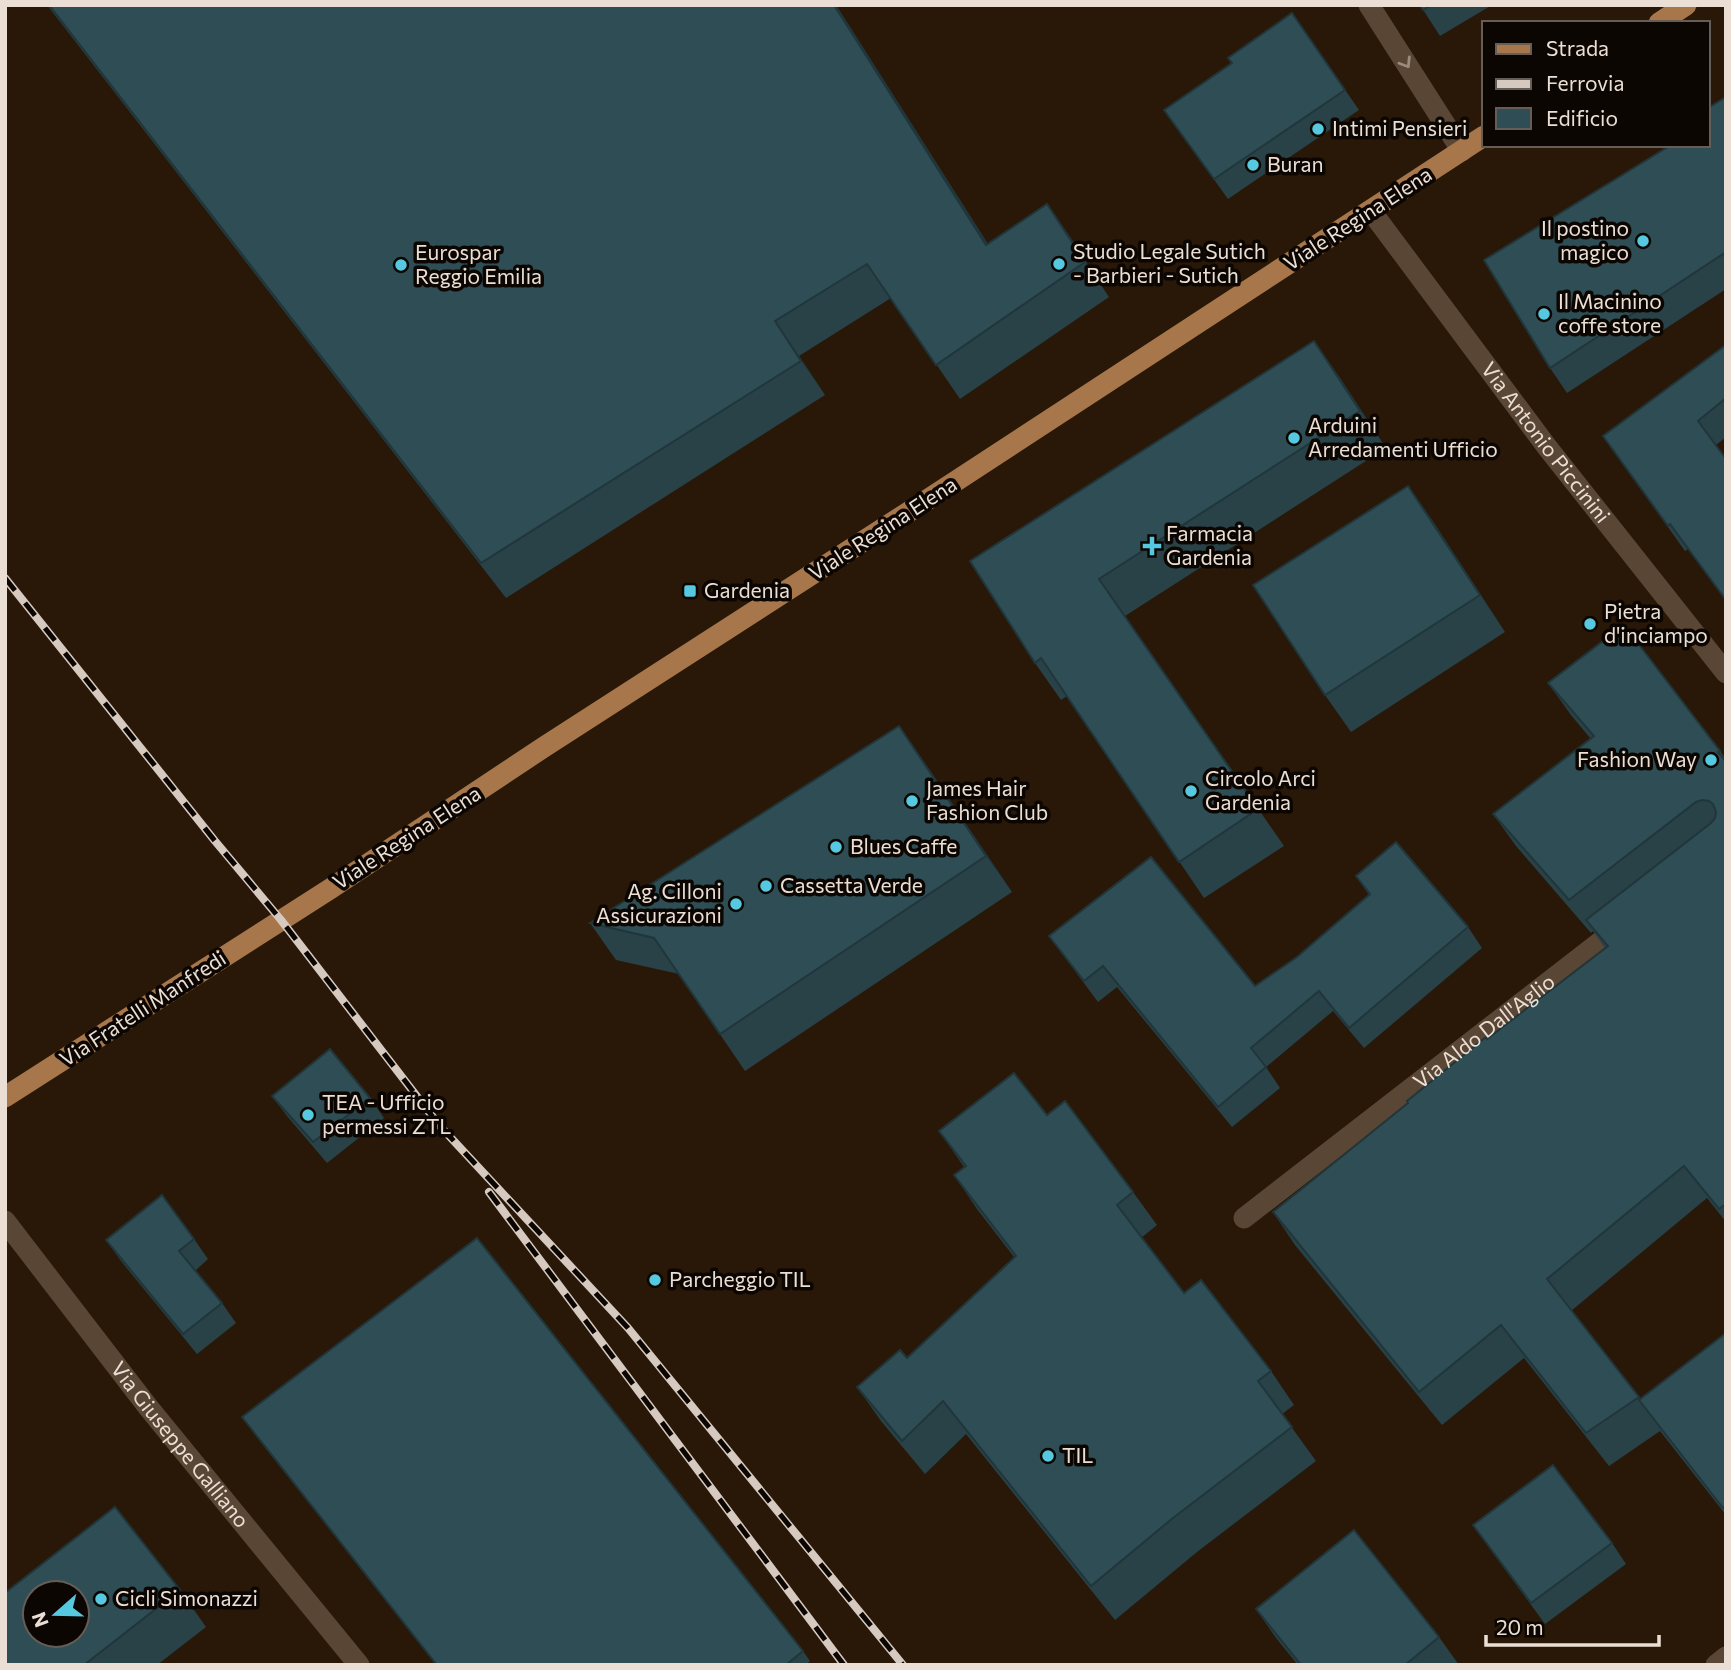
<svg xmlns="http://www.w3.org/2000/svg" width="1731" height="1670" viewBox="0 0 1731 1670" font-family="Commissioner,sans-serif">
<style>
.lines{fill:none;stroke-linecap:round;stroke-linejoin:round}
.minor{stroke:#5a4635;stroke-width:21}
.major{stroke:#a7774b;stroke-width:21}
.rail-casing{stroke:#d6c9bf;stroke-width:8}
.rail{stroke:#0c0602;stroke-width:5;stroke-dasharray:16;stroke-linecap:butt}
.wall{fill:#284248}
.shaded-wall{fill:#20363b}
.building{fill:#2e4d54;stroke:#20363b;stroke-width:2;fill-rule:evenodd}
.oneway{stroke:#9b8b7d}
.poi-dot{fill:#56c9e0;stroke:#0c0602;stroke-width:2.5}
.labels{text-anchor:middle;stroke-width:7;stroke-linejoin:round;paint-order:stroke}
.poi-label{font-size:21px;fill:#ebdfd5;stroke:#0c0602;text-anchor:start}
.street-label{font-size:21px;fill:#ebdfd5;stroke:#0c0602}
</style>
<rect width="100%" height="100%" fill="#291808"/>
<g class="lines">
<g class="minor">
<path d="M1369,5L1462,151"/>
<path id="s1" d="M1371,211L1547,447L1726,673"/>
<path id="s2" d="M1244,1218L1622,925"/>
<path id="s3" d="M5,1221L148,1407L359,1665"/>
<path d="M1716,1665L1726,1657"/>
</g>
<g class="major">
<path d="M1659,23L1686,5"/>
<path d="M5,1097L330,889L544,747L907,513L1484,136"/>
</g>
<g class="rail-casing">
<g id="rail">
<path d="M5,578L215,841L281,920L439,1125L628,1328L903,1665"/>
<path d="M489,1192L844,1665"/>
</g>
</g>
<use href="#rail" class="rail"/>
</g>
<g class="wall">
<path d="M47,5H836L988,244L1047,204L1109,297L960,399L891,298L799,356L825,395L506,598Z"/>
<path d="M1420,5H1492L1440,36Z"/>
<path d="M1292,13L1359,110L1228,199L1164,110L1232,63Z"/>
<path d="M1726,97V289L1567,393L1550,368L1708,145Z"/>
<path d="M1314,341L1340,378L1386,448L1125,616L1284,846L1204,898L1067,696L1061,700L1035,663L970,561Z"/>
<path d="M1726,345V437L1716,445L1726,459V601L1688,549L1685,551L1603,436Z"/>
<path d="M1408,486L1434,523L1505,632L1351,732L1325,695Z"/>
<path d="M1548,683L1720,751L1726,760V1222L1707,1198L1571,1311L1640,1399L1726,1333V1515L1660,1431L1609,1466L1524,1358L1442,1425L1295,1245L1273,1212L1487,1039L1605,948L1593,931L1591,933L1516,846L1493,814L1591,739L1571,715Z"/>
<path d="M899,726L1012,892L745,1071L679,974L616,960L590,923Z"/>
<path d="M1356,876L1468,927L1482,948L1364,1048L1333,1011L1266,1067L1280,1088L1232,1127L1117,987L1098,1002L1049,936L1255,986L1297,957L1369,895Z"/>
<path d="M272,1096L370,1098L384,1118L327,1163L287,1116Z"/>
<path d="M1047,1115L1133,1192L1157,1225L1141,1238L1184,1293L1271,1371L1294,1405L1282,1414L1316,1461L1197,1552L1115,1620L966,1434L925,1474L881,1421L857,1387L907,1358L1014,1257L977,1209L954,1175L964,1167L939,1131Z"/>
<path d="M194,1239L208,1259L195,1271L222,1303L236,1323L197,1354L121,1261L106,1240Z"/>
<path d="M242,1417L803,1651L810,1661L806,1665H436Z"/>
<path d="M1473,1525L1612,1543L1626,1564L1545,1624Z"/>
<path d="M180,1590L206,1627L157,1665H5Z"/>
<path d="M1256,1609L1439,1637L1459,1665H1298L1276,1638Z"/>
</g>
<g class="shaded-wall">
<path d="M834,5H836L1010,279L986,245Z"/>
<path d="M1047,204L1071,238L1109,297L1085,262Z"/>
<path d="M775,321L799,356L825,395L801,361Z"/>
<path d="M1314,341L1340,378L1386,448L1360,411Z"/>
<path d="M1408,486L1434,523L1505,632L1480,595Z"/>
<path d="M899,726L925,763L1012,892L986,856Z"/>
</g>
<g class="building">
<path d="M49,5H834L986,245L1047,204L1085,262L936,365L867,264L775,321L801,361L481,563Z"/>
<path d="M1420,5H1431L1423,10Z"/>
<path d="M1292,13L1345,90L1214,179L1164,110L1232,63L1228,58Z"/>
<path d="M1726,97V252L1550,368L1484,260L1671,145H1708V108Z"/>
<path d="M1314,341L1360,411L1099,579L1258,809L1179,862L1041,658L1035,663L970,561Z"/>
<path d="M1726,345V398L1698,421L1726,459V600L1670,524L1668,526L1603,436Z"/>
<path d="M1408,486L1480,595L1325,695L1253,585Z"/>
<path d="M1624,625L1720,751L1718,752L1726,762V1204L1719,1209L1684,1166L1547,1279L1639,1397L1586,1433L1501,1325L1419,1392L1273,1212L1408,1103L1407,1101L1486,1037L1487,1039L1608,946L1586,920L1711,823L1715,818L1716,812L1713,804L1709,801L1702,800L1696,802L1569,900L1493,814L1594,736L1548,683Z"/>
<path d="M899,726L986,856L720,1034L654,938L590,923Z"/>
<path d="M1396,842L1468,927L1349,1028L1319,991L1251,1048L1266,1067L1218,1107L1103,966L1084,981L1049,936L1151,857L1255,986L1297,957L1370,894L1356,876Z"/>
<path d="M330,1049L370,1098L313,1142L272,1096Z"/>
<path d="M1014,1073L1047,1115L1065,1101L1133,1192L1117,1205L1184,1293L1201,1280L1271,1371L1258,1381L1292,1427L1173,1518L1091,1586L943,1401L902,1441L857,1387L900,1350L907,1358L1016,1256L954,1175L966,1166L939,1131Z"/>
<path d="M162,1195L194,1239L179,1251L222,1303L183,1334L106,1240Z"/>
<path d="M477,1238L803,1651L786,1665H437L242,1417Z"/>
<path d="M1726,1333V1506L1723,1508L1639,1400Z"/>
<path d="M1553,1465L1612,1543L1531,1603L1473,1525Z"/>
<path d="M115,1507L180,1590L84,1665H5V1593ZM35,1593H77V1635H35Z"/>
<path d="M1354,1530L1439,1637L1405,1665H1301L1256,1609Z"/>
</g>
<defs><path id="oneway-chevron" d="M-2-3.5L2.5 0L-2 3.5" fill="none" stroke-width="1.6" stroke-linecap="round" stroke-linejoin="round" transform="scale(1.75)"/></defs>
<use class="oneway" href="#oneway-chevron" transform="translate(1406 63) rotate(58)"/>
<g class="poi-dot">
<circle cx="1318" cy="129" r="7"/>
<circle cx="1253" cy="165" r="7"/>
<circle cx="1643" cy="241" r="7"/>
<circle cx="1059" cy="264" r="7"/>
<circle cx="401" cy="265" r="7"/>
<circle cx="1544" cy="314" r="7"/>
<circle cx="1294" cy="438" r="7"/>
<path d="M1148.5 535.5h7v7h7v7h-7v7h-7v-7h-7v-7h7z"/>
<rect x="683" y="584" width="14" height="14" rx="3.5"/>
<circle cx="1590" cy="624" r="7"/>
<circle cx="1711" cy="760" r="7"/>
<circle cx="1191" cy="791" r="7"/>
<circle cx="912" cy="801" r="7"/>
<circle cx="836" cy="847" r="7"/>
<circle cx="766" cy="886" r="7"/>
<circle cx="736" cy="904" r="7"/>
<circle cx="308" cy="1115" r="7"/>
<circle cx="655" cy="1280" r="7"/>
<circle cx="1048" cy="1456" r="7"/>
<circle cx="101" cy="1599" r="7"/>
</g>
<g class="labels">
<g class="poi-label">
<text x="1332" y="136">Intimi Pensieri</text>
<text x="1267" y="172">Buran</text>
<text x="1629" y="236" text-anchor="end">Il postino<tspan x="1629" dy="24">magico</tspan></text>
<text x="1073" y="259">Studio Legale Sutich<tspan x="1073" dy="24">- Barbieri - Sutich</tspan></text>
<text x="415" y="260">Eurospar<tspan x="415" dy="24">Reggio Emilia</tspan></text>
<text x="1558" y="309">Il Macinino<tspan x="1558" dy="24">coffe store</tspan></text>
<text x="1308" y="433">Arduini<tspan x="1308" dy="24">Arredamenti Ufficio</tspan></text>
<text x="1166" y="541">Farmacia<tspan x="1166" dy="24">Gardenia</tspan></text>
<text x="704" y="598">Gardenia</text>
<text x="1604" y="619">Pietra<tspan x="1604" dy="24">d'inciampo</tspan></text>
<text x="1697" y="767" text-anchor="end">Fashion Way</text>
<text x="1205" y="786">Circolo Arci<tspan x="1205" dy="24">Gardenia</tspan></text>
<text x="926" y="796">James Hair<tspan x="926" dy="24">Fashion Club</tspan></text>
<text x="850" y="854">Blues Caffe</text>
<text x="780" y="893">Cassetta Verde</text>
<text x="722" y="899" text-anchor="end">Ag. Cilloni<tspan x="722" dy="24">Assicurazioni</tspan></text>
<text x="322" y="1110">TEA - Ufficio<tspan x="322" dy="24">permessi ZTL</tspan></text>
<text x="669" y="1287">Parcheggio TIL</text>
<text x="1062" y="1463">TIL</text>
<text x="115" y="1606">Cicli Simonazzi</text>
</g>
<g class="street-label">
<text transform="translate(1358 219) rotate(-33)" y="7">Viale Regina Elena</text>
<text dy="7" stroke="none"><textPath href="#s1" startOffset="290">Via Antonio Piccinini</textPath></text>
<text transform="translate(883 529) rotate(-33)" y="7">Viale Regina Elena</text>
<text transform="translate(407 838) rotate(-33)" y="7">Viale Regina Elena</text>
<text transform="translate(143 1009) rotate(-33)" y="7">Via Fratelli Manfredi</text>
<text dy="7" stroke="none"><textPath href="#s2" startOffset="304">Via Aldo Dall'Aglio</textPath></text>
<text dy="7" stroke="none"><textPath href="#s3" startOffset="284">Via Giuseppe Galliano</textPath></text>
</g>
</g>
<rect width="1731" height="1670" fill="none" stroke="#ebdfd5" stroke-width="14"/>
<rect x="1482" y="21" width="228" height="126" fill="#0c0602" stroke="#655d56" stroke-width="2"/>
<rect x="1496" y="44" width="35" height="10" fill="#a7774b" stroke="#655d56" stroke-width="2"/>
<text x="1546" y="56" font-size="21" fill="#ebdfd5">Strada</text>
<rect x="1496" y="79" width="35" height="10" fill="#d6c9bf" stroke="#655d56" stroke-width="2"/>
<text x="1546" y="91" font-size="21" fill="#ebdfd5">Ferrovia</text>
<rect x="1496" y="108" width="35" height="21" fill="#2e4d54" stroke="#655d56" stroke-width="2"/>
<text x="1546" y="126" font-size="21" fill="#ebdfd5">Edificio</text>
<g transform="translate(56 1614) rotate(250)"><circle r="33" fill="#0c0602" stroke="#655d56" stroke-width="2"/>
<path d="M0-5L12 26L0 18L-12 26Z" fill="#56c9e0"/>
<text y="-10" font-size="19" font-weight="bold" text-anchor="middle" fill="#ebdfd5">N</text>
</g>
<path d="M1486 1635v10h173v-10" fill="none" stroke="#ebdfd5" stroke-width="3.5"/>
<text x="1496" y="1635" font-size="21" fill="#ebdfd5" stroke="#0c0602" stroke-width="5" paint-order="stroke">20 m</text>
</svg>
